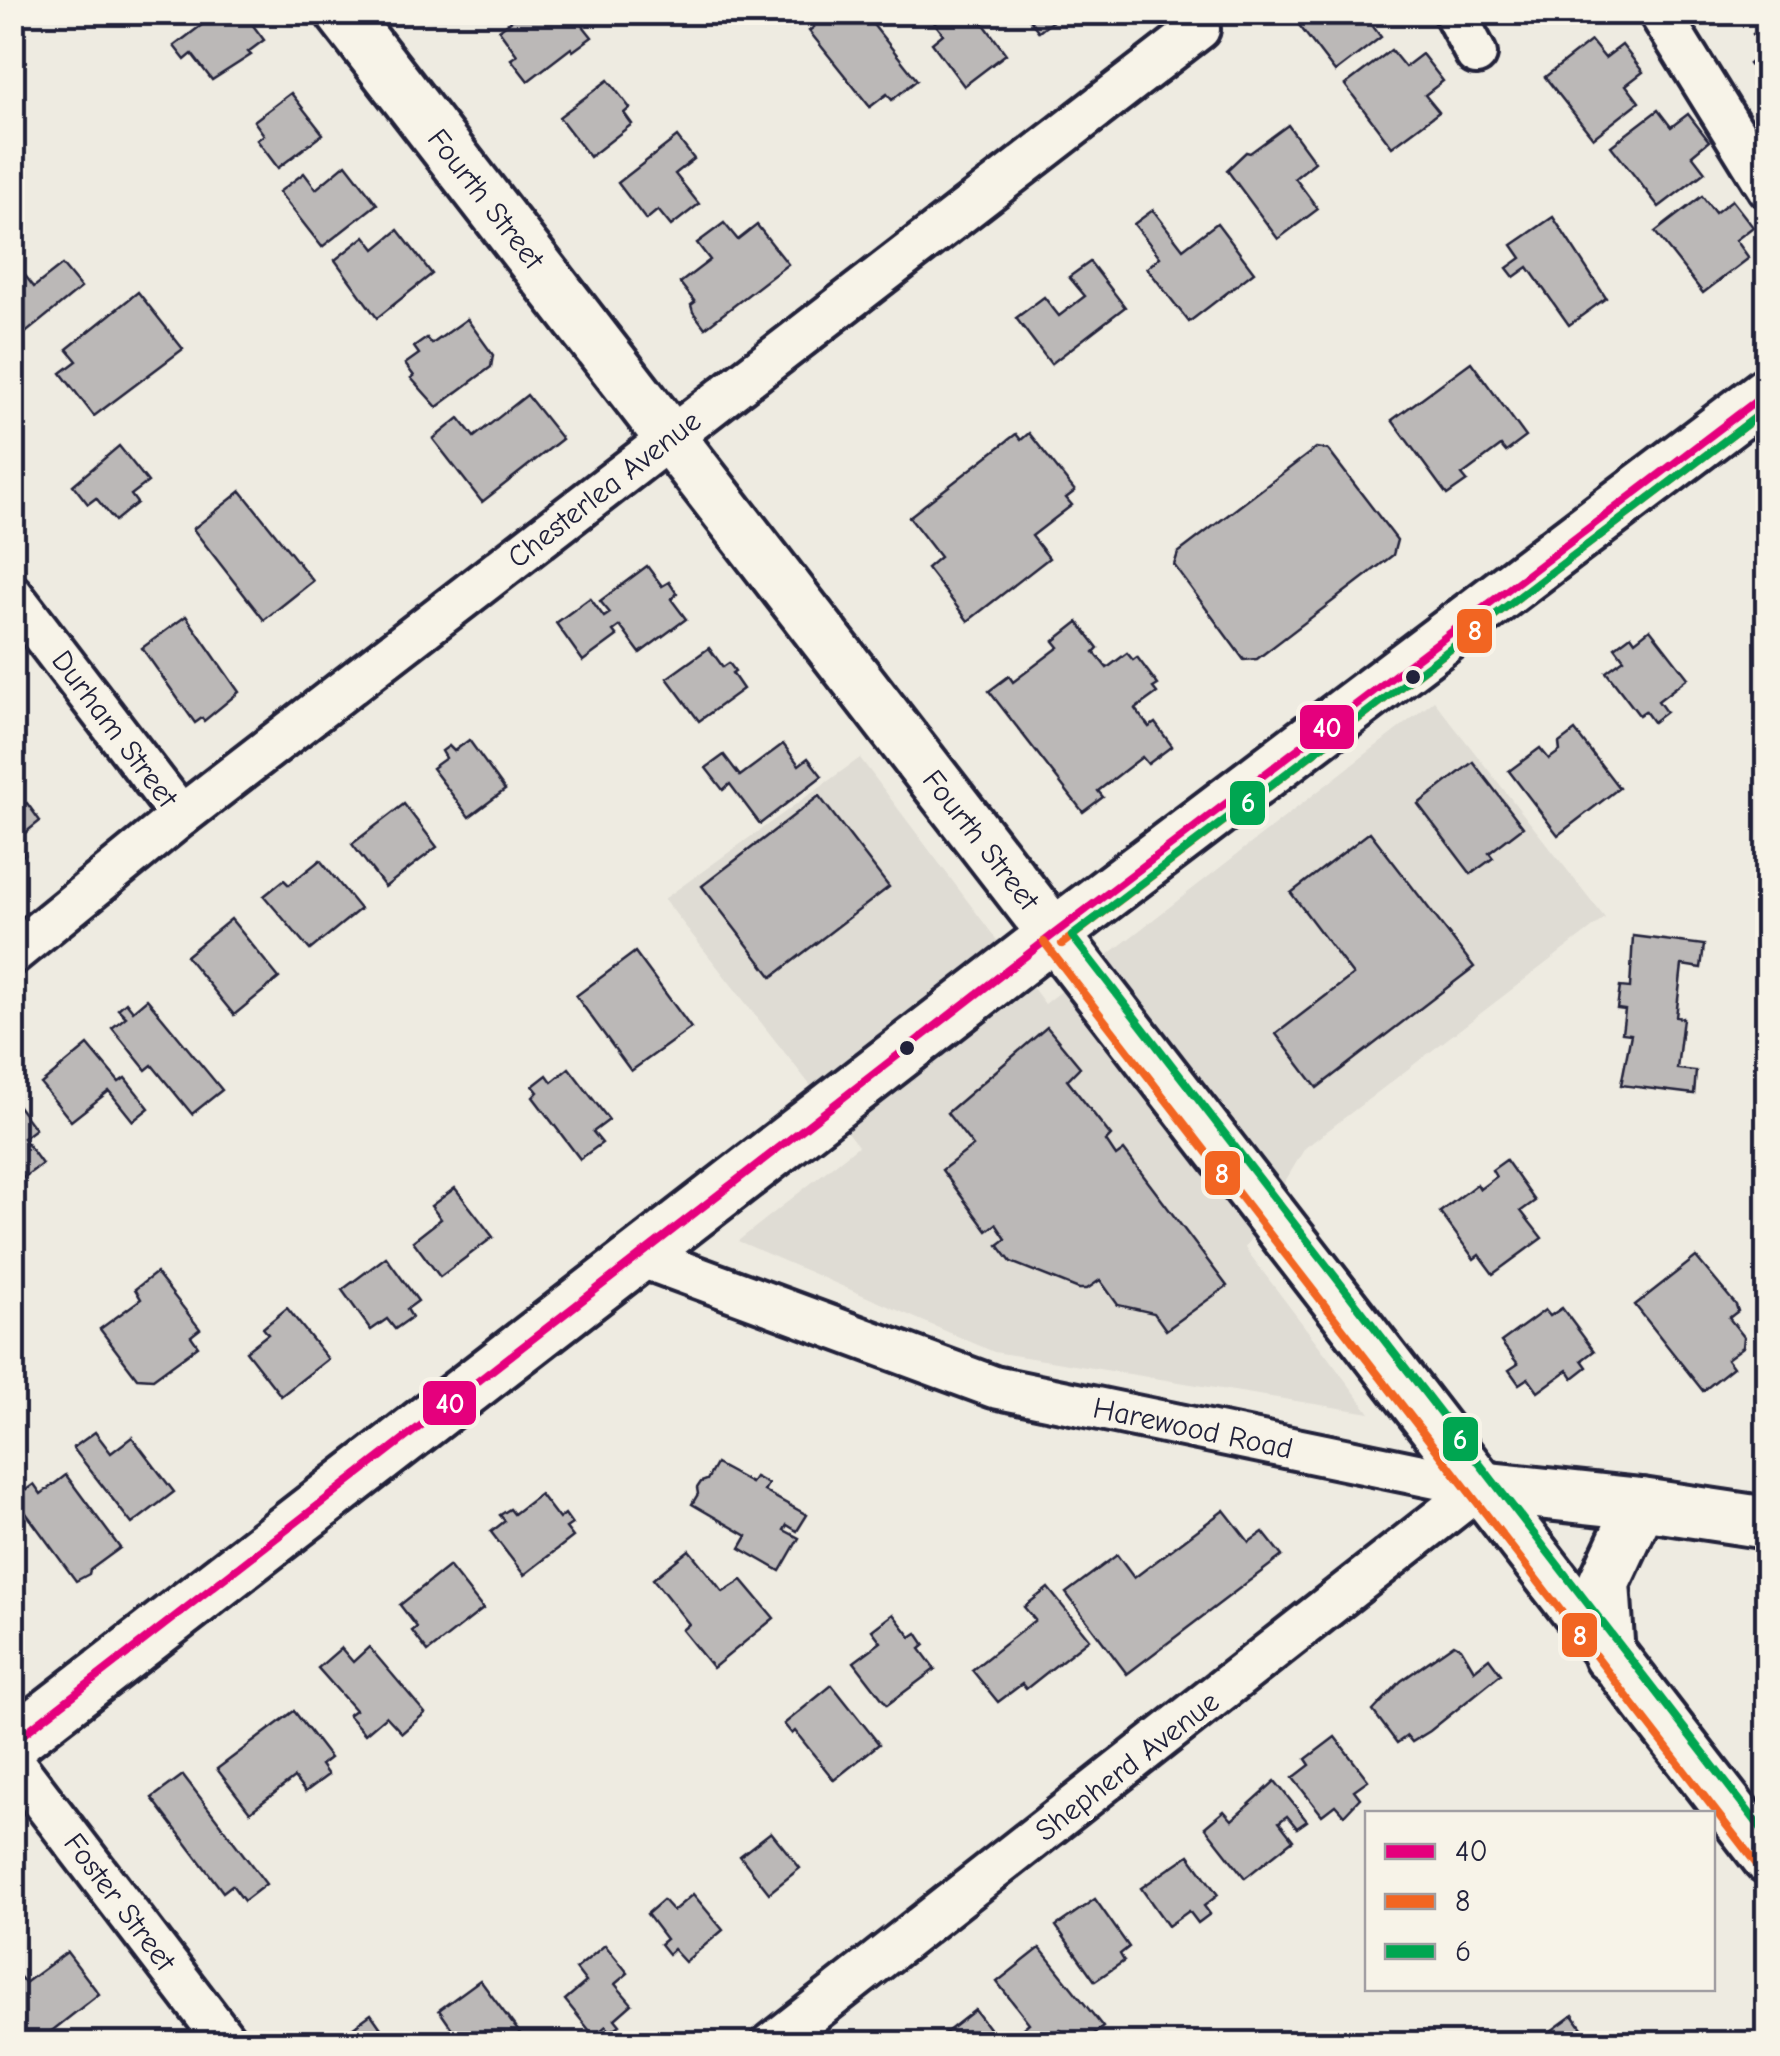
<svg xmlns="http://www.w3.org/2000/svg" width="1780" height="2056" viewBox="0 0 1780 2056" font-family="'Comic Neue',sans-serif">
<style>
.built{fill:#dfdcd4}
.building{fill:#bbb8b7;stroke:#22223b;stroke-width:2.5}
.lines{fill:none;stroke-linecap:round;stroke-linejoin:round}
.minor-casing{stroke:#22223b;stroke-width:48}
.tertiary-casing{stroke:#22223b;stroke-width:58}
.minor{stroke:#f7f3e8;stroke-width:40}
.tertiary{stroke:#f7f3e8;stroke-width:50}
.bus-1-casing{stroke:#f7f3e8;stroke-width:15}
.bus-2-casing{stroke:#f7f3e8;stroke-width:15}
.bus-3-casing{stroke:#f7f3e8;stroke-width:15}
.bus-1{stroke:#e5007d;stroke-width:8}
.bus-2{stroke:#f26522;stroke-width:8}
.bus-3{stroke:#00a651;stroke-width:8}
.bus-dot{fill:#22223b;stroke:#f7f3e8;stroke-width:4}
.labels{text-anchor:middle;stroke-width:10;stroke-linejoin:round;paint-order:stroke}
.street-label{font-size:30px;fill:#22223b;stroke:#f7f3e8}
.line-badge{stroke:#f7f3e8;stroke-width:4}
.badge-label{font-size:28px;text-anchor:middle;font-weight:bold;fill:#fff}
</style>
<rect width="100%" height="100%" fill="#eeebe1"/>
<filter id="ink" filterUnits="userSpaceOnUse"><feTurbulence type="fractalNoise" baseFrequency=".01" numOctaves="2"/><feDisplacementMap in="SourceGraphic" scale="20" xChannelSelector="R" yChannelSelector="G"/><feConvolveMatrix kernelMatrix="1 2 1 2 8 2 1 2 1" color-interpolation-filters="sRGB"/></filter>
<g filter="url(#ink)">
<path class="built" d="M1434,701L1605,918L1305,1148L1245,1248L1370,1413L994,1352L738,1241L858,1146L664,899L860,758L1045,1004Z"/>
<g class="building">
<path d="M219,12H243L264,40L248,52L251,55L212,80L192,54L185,60L174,46Z"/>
<path d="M522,12H572L592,37L573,51L571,48L528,81L511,59L517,55L499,30Z"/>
<path d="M802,12H863L917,80L892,100L887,94L870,107L809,31L814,27Z"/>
<path d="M943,12H956L962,20L975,12L1006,54L964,86L932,43L943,34L933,21Z"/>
<path d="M1024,12H1064L1039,32Z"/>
<path d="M1289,12H1377L1368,20L1381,37L1335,72Z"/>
<path d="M1768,23V89L1749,64L1766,51L1753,34Z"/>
<path d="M1591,41L1605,58L1622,45L1643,72L1626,85L1639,102L1593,138L1545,77Z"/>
<path d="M1391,50L1405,67L1422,54L1443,81L1425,95L1439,112L1392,147L1345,85Z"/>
<path d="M608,80L630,108L624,113L632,124L590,157L559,117Z"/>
<path d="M291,93L323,134L278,168L257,140L264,135L254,121Z"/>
<path d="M1658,110L1671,127L1688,114L1709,141L1692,155L1705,172L1659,207L1611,146Z"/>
<path d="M1288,125L1315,162L1295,178L1318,209L1278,239L1227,170L1246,152L1250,153Z"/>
<path d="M677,137L694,159L675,174L699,204L671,226L658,210L646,220L618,183Z"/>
<path d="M346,164L377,204L322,247L279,192L304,173L316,189Z"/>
<path d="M1702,196L1715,213L1732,200L1753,227L1736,240L1749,258L1703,293L1655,232Z"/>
<path d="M1153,210L1183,249L1217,223L1254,272L1189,322L1147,268L1160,257L1134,224Z"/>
<path d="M1553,217L1606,298L1569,325L1528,267L1514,277L1507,268L1521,258L1512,245Z"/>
<path d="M724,223L738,240L757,225L788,264L705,328L693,312L691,305L695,302L680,283L710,260L697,243Z"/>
<path d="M398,230L432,274L377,318L335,260L365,236L375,249Z"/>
<path d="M1090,262L1125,307L1051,364L1016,318L1044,297L1059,316L1085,296L1069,277Z"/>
<path d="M62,265L81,288L12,344V275L20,269L34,287Z"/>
<path d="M138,292L183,349L94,416L61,373L77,361L67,349Z"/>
<path d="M467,319L493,355L491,367L437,407L411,378L414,376L405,364L419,354L414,347L427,338L432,344Z"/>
<path d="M1471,362L1526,437L1506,452L1501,446L1462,475L1467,481L1447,495L1392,420Z"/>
<path d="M527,395L562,439L482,502L433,439L459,418L474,437Z"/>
<path d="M1029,433L1075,491L1066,498L1072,505L1032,536L1049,558L968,621L927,568L940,557L909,517L1016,434L1021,440Z"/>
<path d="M119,446L148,482L131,495L137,503L115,521L96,498L88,504L73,485Z"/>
<path d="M1316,448L1328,450L1397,540L1393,555L1257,659L1244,660L1174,565L1178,553Z"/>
<path d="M241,491L313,581L264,620L193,529Z"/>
<path d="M647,566L662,586L669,582L677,594L671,599L686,619L640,653L620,626L613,631L617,636L583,661L556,623L590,598L604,617L610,613L600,601Z"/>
<path d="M186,616L239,692L204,721L202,718L195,723L142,648Z"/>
<path d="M1078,622L1098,648L1094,652L1107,668L1127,653L1133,660L1137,657L1158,685L1153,688L1157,693L1135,709L1149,727L1155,723L1172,746L1148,764L1142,757L1098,791L1103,797L1083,812L989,691L1009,676L1013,682L1059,647L1054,641Z"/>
<path d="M1650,629L1688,678L1658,701L1666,712L1653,722L1645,711L1639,715L1606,672L1624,659L1615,647L1631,635L1635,641Z"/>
<path d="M709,648L723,667L729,663L735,671L732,673L743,689L699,721L667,678Z"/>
<path d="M1575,731L1619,788L1558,835L1509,771L1540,748L1549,759L1560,751L1559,743Z"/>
<path d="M469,740L505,790L469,817L432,768L446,758L442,751L449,746L454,751Z"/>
<path d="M783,744L799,765L808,758L822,776L760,824L730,784L723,790L706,768L724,755L740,776Z"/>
<path d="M1473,762L1523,827L1489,853L1493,858L1471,874L1418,804Z"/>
<path d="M12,785L22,797L19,799L23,805L27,803L40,821L15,841L25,854L12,864Z"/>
<path d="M819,796L889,887L772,977L702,886Z"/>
<path d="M404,804L437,847L385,887L352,844Z"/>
<path d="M1370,832L1474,967L1317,1088L1276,1034L1353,975L1291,893Z"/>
<path d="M320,860L360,909L310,950L264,896L284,880L289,885Z"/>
<path d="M231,919L279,978L234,1015L186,956Z"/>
<path d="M1633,936L1704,945L1701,968L1682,965L1676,1017L1683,1018L1677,1069L1696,1071L1694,1094L1621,1085L1631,1034L1622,1033L1625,1010L1617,1009L1620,987L1630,988Z"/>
<path d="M635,952L691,1028L631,1071L576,996Z"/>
<path d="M147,999L222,1090L192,1114L152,1065L146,1070L112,1028L126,1017L118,1009L126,1002L133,1011Z"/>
<path d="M1047,1027L1080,1067L1067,1080L1111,1136L1106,1141L1116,1156L1124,1150L1227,1286L1166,1330L1154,1313L1118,1305L1100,1280L1087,1289H1079L1011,1262L998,1245L1006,1239L996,1224L987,1231L942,1170L973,1146L947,1113Z"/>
<path d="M88,1045L119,1082L125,1078L149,1108L133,1121L109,1091L71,1121L41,1084Z"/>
<path d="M569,1068L609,1120L593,1132L602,1143L580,1159L533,1097L538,1092L533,1086L547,1075L552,1082Z"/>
<path d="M18,1106L35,1129L23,1138L42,1164L12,1186V1110Z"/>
<path d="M1506,1160L1535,1201L1521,1211L1542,1238L1493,1274L1479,1255L1474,1259L1440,1212L1477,1184L1480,1189L1496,1177L1492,1170Z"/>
<path d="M455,1188L493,1237L440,1277L413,1241L441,1219L431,1206Z"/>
<path d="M386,1257L418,1301L407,1309L412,1317L395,1329L387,1319L371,1330L342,1290Z"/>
<path d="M1696,1257L1736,1305L1738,1311L1729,1318L1744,1337L1743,1347L1727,1359L1733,1367L1703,1391L1635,1305Z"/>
<path d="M156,1273L200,1329L191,1336L198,1346L153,1379L137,1378L100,1329L141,1299L135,1289Z"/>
<path d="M287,1308L328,1359L281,1396L246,1351L268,1334L263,1328Z"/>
<path d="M1562,1308L1594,1351L1582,1360L1587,1367L1573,1378L1568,1370L1538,1392L1528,1378L1519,1384L1509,1370L1518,1364L1501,1342L1545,1310L1550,1316Z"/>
<path d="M95,1432L111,1453L132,1437L174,1492L132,1524L73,1448Z"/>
<path d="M716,1464L751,1483L755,1477L768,1484L764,1491L807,1515L797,1531L787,1525L784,1530L799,1538L780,1571L740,1548L747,1536L692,1504L698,1494L697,1488L701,1482L707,1480Z"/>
<path d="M66,1475L120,1548L90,1570L89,1574L76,1581L15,1498L34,1484L41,1494Z"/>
<path d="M540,1494L559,1519L565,1514L572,1524L566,1528L573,1537L524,1575L491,1532L505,1521L500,1515L510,1509L514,1514Z"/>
<path d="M1224,1510L1249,1542L1263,1532L1282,1556L1127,1674L1066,1593L1117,1555L1134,1578Z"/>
<path d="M689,1550L723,1592L742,1580L774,1618L713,1668L682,1630L689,1624L653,1579Z"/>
<path d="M449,1566L483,1609L428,1652L412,1631L417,1627L400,1605Z"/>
<path d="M1048,1588L1089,1639L1026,1689L1022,1684L998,1702L972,1670L1035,1620L1024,1607Z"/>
<path d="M893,1614L911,1637L917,1633L925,1645L920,1649L935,1669L887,1705L854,1662L881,1642L872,1630Z"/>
<path d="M1454,1644L1461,1648L1474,1670L1489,1658L1501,1674L1430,1731L1412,1742L1407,1736L1397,1743L1373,1711L1401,1681Z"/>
<path d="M369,1647L425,1713L402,1733L386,1716L365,1734L348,1715L355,1710L318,1668L341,1648L353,1662Z"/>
<path d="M832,1685L879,1744L834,1780L795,1731L792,1734L784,1724Z"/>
<path d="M294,1711L330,1758L321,1765L328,1775L305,1792L294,1778L250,1812L217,1769Z"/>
<path d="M1335,1737L1368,1780L1354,1790L1360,1798L1344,1815L1335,1805L1322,1815L1293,1778L1310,1765L1306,1759Z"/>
<path d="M183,1775L266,1884L244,1901L232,1885L223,1892L152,1798Z"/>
<path d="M1275,1781L1307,1821L1297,1828L1287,1816L1279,1822L1293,1840L1245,1878L1205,1827L1224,1811L1232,1820Z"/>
<path d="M771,1832L800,1868L769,1893L740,1856Z"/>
<path d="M1189,1855L1218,1895L1204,1906L1210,1914L1198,1923L1189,1911L1168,1926L1141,1888Z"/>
<path d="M693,1894L723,1930L685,1962L673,1949L668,1954L660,1944L666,1939L647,1914L663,1900L673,1911Z"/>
<path d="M1095,1899L1129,1947L1120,1954L1124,1961L1095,1981L1056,1926Z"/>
<path d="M605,1945L628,1973L615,1984L632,2004L615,2019L620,2025L610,2032L606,2026L594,2036L565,2000L586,1982L576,1969Z"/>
<path d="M1040,1948L1103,2027L1082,2044H1071L1060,2029L1042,2044H1034L1023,2028L1029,2023L997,1982Z"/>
<path d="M67,1952L99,1994L35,2044H31L12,2019V1983L20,1977L25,1983Z"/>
<path d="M480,1980L491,1995L528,2044H489L481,2033L464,2044L450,2026L439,2010Z"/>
<path d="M975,2010L1001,2044H933L943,2035Z"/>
<path d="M371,2014L392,2044H334L333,2042Z"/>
<path d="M1573,2015L1593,2044H1533Z"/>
</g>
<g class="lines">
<g class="minor-casing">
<g id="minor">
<path d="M1454,12L1476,54"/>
<path d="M1659,12L1768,188"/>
<path d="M12,595L181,816"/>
<path d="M12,954L181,816L1199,29"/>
<path d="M639,1256L994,1387L1480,1487"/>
<path d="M12,1761L228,2044"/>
<path d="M772,2044L1480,1487"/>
</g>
</g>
<g class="tertiary-casing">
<g id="tertiary">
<path d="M341,12L1768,1858"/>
<path d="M1480,1487L1641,1504L1768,1523"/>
<path d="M1609,1656L1604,1583L1641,1504"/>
<path d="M12,1743L1054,934L1768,392"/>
</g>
</g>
<use href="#minor" class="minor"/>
<use href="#tertiary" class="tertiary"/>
<g class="bus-1-casing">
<path id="bus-1" d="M12,1743L1054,934L1768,392"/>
</g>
<g class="bus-2-casing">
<g id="bus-2">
<path d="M1044,942L1758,1866"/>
<path d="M1062,944L1768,408"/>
</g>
</g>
<g class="bus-3-casing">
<path id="bus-3" d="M1768,408L1072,936L1768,1837"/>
</g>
<use href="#bus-1" class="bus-1"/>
<use href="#bus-2" class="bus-2"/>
<use href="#bus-3" class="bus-3"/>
</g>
</g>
<g class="bus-dot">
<circle cx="1413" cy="677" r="9"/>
<circle cx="907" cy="1048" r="9"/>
</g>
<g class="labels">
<g class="street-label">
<text transform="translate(486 199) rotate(52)" y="10">Fourth Street</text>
<text transform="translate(604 489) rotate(-38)" y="10">Chesterlea Avenue</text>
<text transform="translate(115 729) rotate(53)" y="10">Durham Street</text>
<text transform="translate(981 840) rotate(52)" y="10">Fourth Street</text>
<text transform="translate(1193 1428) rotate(12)" y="10">Harewood Road</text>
<text transform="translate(1127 1766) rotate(-38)" y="10">Shepherd Avenue</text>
<text transform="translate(120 1902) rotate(53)" y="10">Foster Street</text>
</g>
</g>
<g class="line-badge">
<rect x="1455" y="607" width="39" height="48" rx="10" fill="#f26522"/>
<rect x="1298" y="703" width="58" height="48" rx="10" fill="#e5007d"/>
<rect x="1228" y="779" width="39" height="48" rx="10" fill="#00a651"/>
<rect x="1203" y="1149" width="39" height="48" rx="10" fill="#f26522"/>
<rect x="421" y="1379" width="57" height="48" rx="10" fill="#e5007d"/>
<rect x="1441" y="1415" width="39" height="48" rx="10" fill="#00a651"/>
<rect x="1560" y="1611" width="39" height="48" rx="10" fill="#f26522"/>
</g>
<g class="badge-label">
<text x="1475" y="640">8</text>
<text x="1327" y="737">40</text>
<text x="1248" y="812">6</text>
<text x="1222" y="1183">8</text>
<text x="450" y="1413">40</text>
<text x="1460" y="1449">6</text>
<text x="1580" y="1645">8</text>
</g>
<rect width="1780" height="2056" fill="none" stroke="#f7f3e8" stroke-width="50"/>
<rect x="25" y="25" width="1730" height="2006" fill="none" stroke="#22223b" stroke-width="4" filter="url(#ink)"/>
<rect x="1365" y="1811" width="350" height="180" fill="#f7f3e8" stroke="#a29fa3" stroke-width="2.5"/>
<rect x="1385" y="1844" width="50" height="15" fill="#e5007d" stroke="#a29fa3" stroke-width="2.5"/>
<text x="1455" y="1861" font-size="30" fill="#22223b">40</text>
<rect x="1385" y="1894" width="50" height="15" fill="#f26522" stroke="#a29fa3" stroke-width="2.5"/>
<text x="1455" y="1911" font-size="30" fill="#22223b">8</text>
<rect x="1385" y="1944" width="50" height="15" fill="#00a651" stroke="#a29fa3" stroke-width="2.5"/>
<text x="1455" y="1961" font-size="30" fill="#22223b">6</text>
</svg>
